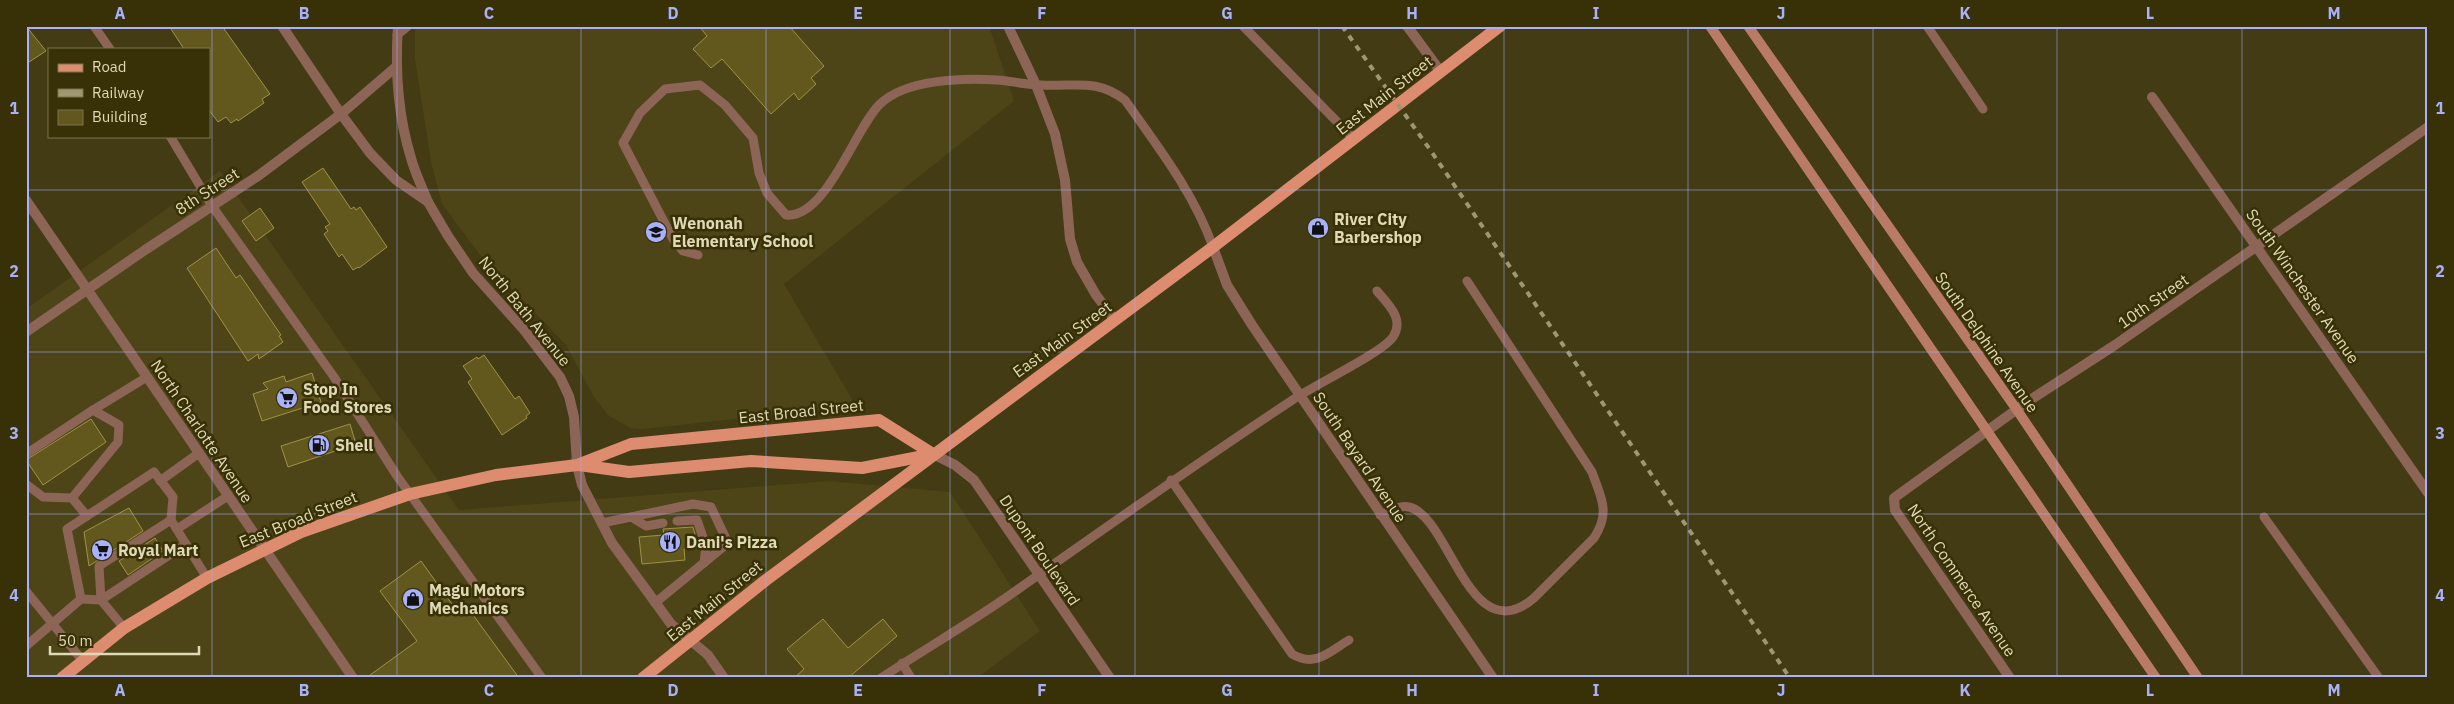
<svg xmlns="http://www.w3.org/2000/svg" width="2454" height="704" viewBox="0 0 2454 704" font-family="'IBM Plex Sans',sans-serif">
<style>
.built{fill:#4d4518}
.building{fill:#62581e;stroke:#9f9247}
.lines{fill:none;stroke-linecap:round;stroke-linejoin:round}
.service{stroke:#8d6557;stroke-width:9}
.minor{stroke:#8d6557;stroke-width:10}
.tertiary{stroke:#8d6557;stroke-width:10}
.secondary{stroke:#ba7b66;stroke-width:10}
.primary{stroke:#dd8c70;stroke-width:12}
.rail{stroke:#9e9771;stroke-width:4;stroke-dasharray:6 6;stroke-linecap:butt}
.grid{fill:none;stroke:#a9b0fc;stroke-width:1;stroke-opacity:0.55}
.labels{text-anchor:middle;stroke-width:5;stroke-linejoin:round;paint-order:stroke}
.street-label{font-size:16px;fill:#dfd9b5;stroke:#383107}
.poi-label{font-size:16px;font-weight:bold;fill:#dfd9b5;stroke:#383107;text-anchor:start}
.neatline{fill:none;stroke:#a9b0fc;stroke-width:2}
.grid-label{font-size:16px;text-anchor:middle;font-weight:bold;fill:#a9b0fc}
</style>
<rect width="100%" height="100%" fill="#423b13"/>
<g class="built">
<path d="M415,26H989L1014,101L784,284L856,406L642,429L630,428L608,415L594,397L566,345L483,259L442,204L431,162L415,59Z"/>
<path d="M220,171L459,510L829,481L950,492L1040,631L977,678H26V309Z"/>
</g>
<g class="building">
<path d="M26,26L46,51L26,64Z"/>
<path d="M169,26H222L270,94L262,99L264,103L238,121L237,119L231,123L226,117L218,122L209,110V49H184Z"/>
<path d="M699,26H789L824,66L811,78L816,84L799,100L794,93L771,114L722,59L711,68L693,49L707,36Z"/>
<path d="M323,168L351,209L354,207L356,210L360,207L387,247L359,268L358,267L353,270L342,254L339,257L324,234L328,231L325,227L330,224L302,182Z"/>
<path d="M260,208L274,228L256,241L242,221Z"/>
<path d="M216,248L236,278L240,275L281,335L279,336L283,342L259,359L258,354L248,361L187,268Z"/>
<path d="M484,355L515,399L519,396L530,413L526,416L527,418L502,435L468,382L472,379L463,366L477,357L478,359Z"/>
<path d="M312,373L321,402L262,421L253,394L268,389L263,383L284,376L286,382Z"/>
<path d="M91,419L106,442L43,485L26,460Z"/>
<path d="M350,424L356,444L288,467L281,446Z"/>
<path d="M129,508L143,531L89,566L84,532Z"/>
<path d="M693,527L699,548L684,549L685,560L642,564L639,537L664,535L663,529Z"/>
<path d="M155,538L163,551L128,575L119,561Z"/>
<path d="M421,561L459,614L468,608L519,678H366L417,641L380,591Z"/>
<path d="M823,619L848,648L883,619L897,636L848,678H794L804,669L787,649Z"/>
</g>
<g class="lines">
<g class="service">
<path d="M94,26L110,49"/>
<path d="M1243,26L1354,139"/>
<path d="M1927,26L1983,109"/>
<path d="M397,35L408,26"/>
<path d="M170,136L212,206L334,377L397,476L542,678"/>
<path d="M698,255L683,251L673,239L623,143L640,113L665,89L700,85L725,105L753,138L759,173L767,193L786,215C826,219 855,128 880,104C906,79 963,78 997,80C1012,81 1027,85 1042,85C1075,87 1096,78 1125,100C1158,147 1194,193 1213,247"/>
<path d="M93,410L147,377"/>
<path d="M26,454L93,410L119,425L118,442L72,498"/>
<path d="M1171,480L1292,654C1315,668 1329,652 1349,640"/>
<path d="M160,481L199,453"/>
<path d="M26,484L43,497L72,498L87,516"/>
<path d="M1380,515C1389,511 1399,505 1409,507C1450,516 1469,653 1534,598L1594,538C1611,512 1601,498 1592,472L1467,281"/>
<path d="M631,517L646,526L663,523"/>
<path d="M2264,517L2379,678"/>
<path d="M171,520L173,497L154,472L67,529L81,599L101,600L186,544"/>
<path d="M677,521L697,520L706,546L704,563"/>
<path d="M602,523L693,504L711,507L728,543L655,603"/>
<path d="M177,529L228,496"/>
<path d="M26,591L82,660"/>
<path d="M124,628L101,600L99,566L171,520L207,578"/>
<path d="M26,646L81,599"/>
<path d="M902,663L911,678"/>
<path d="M881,678C926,648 974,621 1017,590C1108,526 1198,462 1291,401C1312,386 1382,353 1393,337C1405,319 1388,304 1377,291"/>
</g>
<g class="minor">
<path d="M282,26L341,114L370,153L396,180L428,202L448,236L473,273L524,330L560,377L569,396L574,417L577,465L582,485L612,543L671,624L708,655L724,678"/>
<path d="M398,26C395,70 398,116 411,158C415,173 422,187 428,202"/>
<path d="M1008,26L1036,85L1055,134L1065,180L1070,239L1077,262L1096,295L1115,320"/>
<path d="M1407,26L1441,72"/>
<path d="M2152,97L2428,493"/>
<path d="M1213,247L1227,285L1252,325L1493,678"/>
<path d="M26,332L145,250L258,176L341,114L397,66"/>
<path d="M933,454L955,465L974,480L1110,678"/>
<path d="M2010,678L1895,510L1894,498L2027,402L2115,345L2428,127"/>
</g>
<path class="tertiary" d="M26,200L353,678"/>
<g class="secondary">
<path d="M1710,26L2156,678"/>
<path d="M1748,26L2017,410L2198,678"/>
</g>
<g class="primary">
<path d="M579,465L629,472L751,461L862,468L929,455"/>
<path d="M62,678L124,628L207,578L301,532L410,494L496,475L577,465L631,444L879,420L933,454"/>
<path d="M643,678L766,580L1213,247L1500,26"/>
</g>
<path class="rail" d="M1342,26L1431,151L1790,678"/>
</g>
<path class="grid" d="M212,26V678M397,26V678M581,26V678M766,26V678M950,26V678M1135,26V678M1319,26V678M1504,26V678M1688,26V678M1873,26V678M2057,26V678M2242,26V678M26,190H2428M26,352H2428M26,514H2428"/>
<defs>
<g id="shop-disc" transform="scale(1.125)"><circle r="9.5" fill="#a9b0fc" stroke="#383107"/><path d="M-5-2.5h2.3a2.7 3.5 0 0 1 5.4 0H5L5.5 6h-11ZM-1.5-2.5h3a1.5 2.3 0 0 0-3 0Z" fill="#111"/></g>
<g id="school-disc" transform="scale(1.125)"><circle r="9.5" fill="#a9b0fc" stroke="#383107"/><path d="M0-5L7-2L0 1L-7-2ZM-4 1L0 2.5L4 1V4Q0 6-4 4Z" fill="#111"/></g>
<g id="supermarket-disc" transform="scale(1.125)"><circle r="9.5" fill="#a9b0fc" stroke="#383107"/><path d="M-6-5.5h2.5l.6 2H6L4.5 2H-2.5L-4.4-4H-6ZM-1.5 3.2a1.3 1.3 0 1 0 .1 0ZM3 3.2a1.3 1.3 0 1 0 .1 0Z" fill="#111"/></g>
<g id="fuel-disc" transform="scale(1.125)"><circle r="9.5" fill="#a9b0fc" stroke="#383107"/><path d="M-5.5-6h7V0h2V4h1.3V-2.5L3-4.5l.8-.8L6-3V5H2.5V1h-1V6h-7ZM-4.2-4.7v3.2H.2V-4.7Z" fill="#111"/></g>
<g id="restaurant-disc" transform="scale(1.125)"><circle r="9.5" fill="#a9b0fc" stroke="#383107"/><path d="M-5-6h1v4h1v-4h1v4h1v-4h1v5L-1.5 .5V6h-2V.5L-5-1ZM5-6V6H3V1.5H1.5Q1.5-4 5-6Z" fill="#111"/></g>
</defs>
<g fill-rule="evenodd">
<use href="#shop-disc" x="1318" y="228"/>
<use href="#school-disc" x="656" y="232"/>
<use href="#supermarket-disc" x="287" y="398"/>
<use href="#fuel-disc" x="319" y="445"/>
<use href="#restaurant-disc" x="670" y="542"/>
<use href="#supermarket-disc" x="102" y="550"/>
<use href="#shop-disc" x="413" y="599"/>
</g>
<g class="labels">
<g class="street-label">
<text transform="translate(1384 95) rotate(-38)" y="6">East Main Street</text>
<text transform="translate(207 191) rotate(-33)" y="6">8th Street</text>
<text transform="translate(2303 286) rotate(55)" y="6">South Winchester Avenue</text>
<text transform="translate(2153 301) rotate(-35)" y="6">10th Street</text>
<text transform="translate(525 311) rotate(51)" y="6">North Bath Avenue</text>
<text transform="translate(1062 339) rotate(-36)" y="6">East Main Street</text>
<text transform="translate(1987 342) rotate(55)" y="6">South Delphine Avenue</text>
<text transform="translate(801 411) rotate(-6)" y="6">East Broad Street</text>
<text transform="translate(202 431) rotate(56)" y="6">North Charlotte Avenue</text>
<text transform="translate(1360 457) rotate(56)" y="6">South Bayard Avenue</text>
<text transform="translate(298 519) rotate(-22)" y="6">East Broad Street</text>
<text transform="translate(1040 550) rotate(56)" y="6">Dupont Boulevard</text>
<text transform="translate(1962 580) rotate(56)" y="6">North Commerce Avenue</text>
<text transform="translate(714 601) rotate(-39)" y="6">East Main Street</text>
</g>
<g class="poi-label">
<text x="1334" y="225">River City<tspan x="1334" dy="18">Barbershop</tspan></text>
<text x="672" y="229">Wenonah<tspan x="672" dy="18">Elementary School</tspan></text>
<text x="303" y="395">Stop In<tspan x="303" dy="18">Food Stores</tspan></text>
<text x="335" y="451">Shell</text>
<text x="686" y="548">Dani's Pizza</text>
<text x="118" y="556">Royal Mart</text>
<text x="429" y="596">Magu Motors<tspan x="429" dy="18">Mechanics</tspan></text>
</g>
</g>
<rect width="2454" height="704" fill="none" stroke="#383107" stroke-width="55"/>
<rect x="48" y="48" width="162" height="90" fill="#383107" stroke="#7b744d"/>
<rect x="58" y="64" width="25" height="8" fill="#dd8c70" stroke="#7b744d"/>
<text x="92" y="72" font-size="15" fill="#dfd9b5">Road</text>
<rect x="58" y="89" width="25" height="8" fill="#9e9771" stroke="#7b744d"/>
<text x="92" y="98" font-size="15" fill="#dfd9b5">Railway</text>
<rect x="58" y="110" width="25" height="15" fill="#62581e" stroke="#7b744d"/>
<text x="92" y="122" font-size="15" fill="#dfd9b5">Building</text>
<path d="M50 646v8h149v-8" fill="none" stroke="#dfd9b5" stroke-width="2.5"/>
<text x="58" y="646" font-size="15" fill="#dfd9b5" stroke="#383107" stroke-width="4" paint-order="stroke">50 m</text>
<rect x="28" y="28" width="2398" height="648" class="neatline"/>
<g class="grid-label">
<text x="120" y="19">A</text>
<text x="304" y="19">B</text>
<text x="489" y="19">C</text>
<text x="673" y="19">D</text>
<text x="858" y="19">E</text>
<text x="1042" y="19">F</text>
<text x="1227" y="19">G</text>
<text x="1412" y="19">H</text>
<text x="1596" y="19">I</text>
<text x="1781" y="19">J</text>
<text x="1965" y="19">K</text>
<text x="2150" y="19">L</text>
<text x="2334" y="19">M</text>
<text x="14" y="114">1</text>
<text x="2440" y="114">1</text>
<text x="14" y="277">2</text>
<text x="2440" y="277">2</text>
<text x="14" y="439">3</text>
<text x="2440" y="439">3</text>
<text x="14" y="601">4</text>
<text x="2440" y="601">4</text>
<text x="120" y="696">A</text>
<text x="304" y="696">B</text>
<text x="489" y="696">C</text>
<text x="673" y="696">D</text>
<text x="858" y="696">E</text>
<text x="1042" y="696">F</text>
<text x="1227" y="696">G</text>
<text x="1412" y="696">H</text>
<text x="1596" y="696">I</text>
<text x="1781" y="696">J</text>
<text x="1965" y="696">K</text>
<text x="2150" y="696">L</text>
<text x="2334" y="696">M</text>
</g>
</svg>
